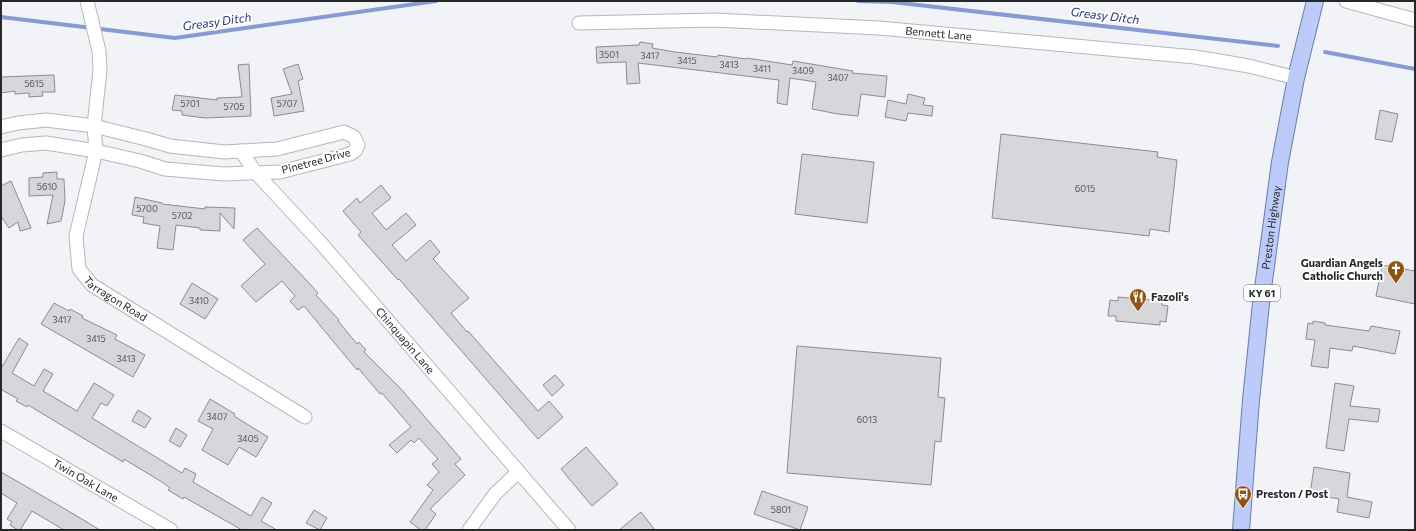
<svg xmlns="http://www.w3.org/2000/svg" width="1416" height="531" viewBox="0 0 1416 531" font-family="Commissioner,sans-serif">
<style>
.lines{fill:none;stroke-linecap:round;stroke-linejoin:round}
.stream{stroke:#879bd2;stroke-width:4}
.building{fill:#d6d7da;stroke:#8b8c8f}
.minor-casing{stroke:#b6b7bb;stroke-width:15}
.major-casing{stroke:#6b7cae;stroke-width:18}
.minor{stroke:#fff;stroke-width:13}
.major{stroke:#bccbf9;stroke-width:16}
.labels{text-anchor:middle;stroke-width:4;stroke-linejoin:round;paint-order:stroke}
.number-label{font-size:9px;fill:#535455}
.shield{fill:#fff;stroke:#686869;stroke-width:1}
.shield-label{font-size:10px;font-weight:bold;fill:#272829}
.street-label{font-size:11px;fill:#272829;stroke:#fff}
.poi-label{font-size:11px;font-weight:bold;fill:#272829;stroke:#fff;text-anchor:start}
.water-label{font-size:12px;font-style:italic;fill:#233375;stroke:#fff}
</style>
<rect width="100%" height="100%" fill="#f2f3f6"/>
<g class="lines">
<g class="stream">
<path d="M858,1L892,2L1278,46"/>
<path d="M1,17L175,38L436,1"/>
<path d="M1325,52L1415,69"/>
</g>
</g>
<g class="building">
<path d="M640,42L653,44L652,48L675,52L717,57L718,55L746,59L747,58L792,65L793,61L853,71L852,73L887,76L885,97L861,94L858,116L838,114L812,109L816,82L790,78L787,105L777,103L779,80L638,63L640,83L627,84L626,62L597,63L596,47L639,45Z"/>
<path d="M249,64L251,116L205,118L182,115V111L172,110L175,95L217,100V98L242,97L238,65Z"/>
<path d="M298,64L303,79L298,81L304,111L274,116L271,98L292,94L283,69Z"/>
<path d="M54,75L55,92H42L43,96L29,97V93L15,94V91L1,93V77Z"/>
<path d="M908,94L925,98L923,105L933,106L932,116L908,113L906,121L885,117L888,100L906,104Z"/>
<path d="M1380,110L1398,114L1392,142L1375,139Z"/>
<path d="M1001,134L1158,152L1157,157L1177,160L1169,232L1150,229L1149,236L992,218Z"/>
<path d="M802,154L874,162L867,223L795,214Z"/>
<path d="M57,172V179H64L65,201L61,221L47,224L53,195L29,196V178L43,177V173Z"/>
<path d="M11,181L26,216L31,228L20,231L18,222L9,228L1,216V186Z"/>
<path d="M381,185L391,198L372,213L386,230L406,213L416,225L392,245L406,261L430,240L440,252L433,259L469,298L451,313L467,332L468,331L538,411L549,401L563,417L538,439L399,279L398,280L358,235L361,232L343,211L357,198L360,203Z"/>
<path d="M135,197L162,203V204L205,209V207L235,208L234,229L220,213V231L200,230V228L176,225L173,250L157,248L160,226L143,223L144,217L132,215Z"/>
<path d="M257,228L309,283L318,293L316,295L339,320L338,321L357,344L359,342L366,350L364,352L401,389L461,459L455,464L465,475L430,509L436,514L425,530H421L410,522L433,490L427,485L439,472L432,464L438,459L419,438L414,443L411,440L397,453L389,445L411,427L382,393L380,394L358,368L357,370L304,306L298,310L290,301L295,296L282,281L256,302L241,286L265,264L243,240Z"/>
<path d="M1382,265L1415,271V304L1376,296Z"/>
<path d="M192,283L218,299L205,319L180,304Z"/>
<path d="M1118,297L1162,301V305L1168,306L1166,322L1160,321V325L1116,321V316H1108L1110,300L1118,301Z"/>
<path d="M54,303L69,311L70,309L83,316L82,318L117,335L115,339L145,355L133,377L41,324Z"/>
<path d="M1313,321L1325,323V325L1369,331L1371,326L1400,331L1395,354L1353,346L1352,351L1330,348L1328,368L1311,366L1315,340L1306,339L1308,323L1313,324Z"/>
<path d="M19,338L28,344L12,373L34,386L44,369L53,374L43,391L77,411L94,383L114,395L107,406L101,403L92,418L182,473L185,468L196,474L193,482L251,516L262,497L272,503L261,521L277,530H242L184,497L183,499L168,490L170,488L162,482L124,459L123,462L28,405L27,407L16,401L18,399L2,390L1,392V367H2Z"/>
<path d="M797,346L941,358L938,397L945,398L941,442L935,441L931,485L787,473Z"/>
<path d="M555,375L564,385L552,396L543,385Z"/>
<path d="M1335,383L1354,386L1350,406L1380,409L1378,422L1349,419L1344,451L1326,448Z"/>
<path d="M210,399L235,414L234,416L268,437L256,457L239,447L228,465L202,450L213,429L198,421Z"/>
<path d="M138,410L151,418L145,428L132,421Z"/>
<path d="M176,428L187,435L180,447L169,441Z"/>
<path d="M586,447L618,484L592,506L561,469Z"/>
<path d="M1314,467L1350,473L1347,497L1372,502L1369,518L1337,512L1339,499L1310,494Z"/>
<path d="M1,472L65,509L100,530H64L32,511L20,530H18L10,525L12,522L7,519L17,503L1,493Z"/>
<path d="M762,491L808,507L800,530L754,514Z"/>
<path d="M314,510L327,518L320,530L306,523Z"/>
<path d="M641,512L655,530H619Z"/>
</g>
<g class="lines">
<g class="minor-casing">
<g id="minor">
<path id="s1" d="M87,1L99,51L100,70L94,126L96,151L76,236L79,269L92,285L305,417"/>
<path d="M1346,1L1415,20"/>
<path id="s2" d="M579,23L715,20L879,28L1195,57L1249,66L1296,78"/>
<path d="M1,127L18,123L46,120L94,126L146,139L170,146L224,152L277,149L344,132L354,137L358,145L355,151L350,154L280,172L224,174L165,169L140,161L96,151L46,143L22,145L1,150"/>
<path id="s3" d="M241,151L256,173L320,242L569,530"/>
<path id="s4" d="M1,431L171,530"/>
<path d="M469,530L495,494L518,472"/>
</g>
</g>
<g class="major-casing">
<g id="major">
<path id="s5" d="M1241,530L1251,400L1261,303L1280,162L1296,78L1315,1"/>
</g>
</g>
<use href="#minor" class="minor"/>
<use href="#major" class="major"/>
</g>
<defs>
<g id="church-pin" transform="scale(0.9)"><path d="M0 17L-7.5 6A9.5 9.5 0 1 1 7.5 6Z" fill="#905217" stroke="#fff"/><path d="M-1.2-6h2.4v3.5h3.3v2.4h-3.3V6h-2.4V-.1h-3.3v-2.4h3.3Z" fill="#fff"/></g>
<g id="restaurant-pin" transform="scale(0.9)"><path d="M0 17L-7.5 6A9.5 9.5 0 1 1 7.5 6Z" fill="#905217" stroke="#fff"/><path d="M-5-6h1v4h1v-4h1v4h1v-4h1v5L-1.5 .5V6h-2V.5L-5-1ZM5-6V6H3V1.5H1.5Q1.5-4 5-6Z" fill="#fff"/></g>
<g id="bus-pin" transform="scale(0.9)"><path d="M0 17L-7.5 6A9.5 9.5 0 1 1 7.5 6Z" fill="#905217" stroke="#fff"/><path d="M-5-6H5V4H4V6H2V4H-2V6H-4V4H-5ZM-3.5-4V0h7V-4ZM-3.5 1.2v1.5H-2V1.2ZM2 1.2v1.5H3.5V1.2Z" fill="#fff"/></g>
</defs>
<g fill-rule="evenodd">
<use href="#church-pin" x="1396" y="269"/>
<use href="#restaurant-pin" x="1138" y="297"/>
<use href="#bus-pin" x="1243" y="494"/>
</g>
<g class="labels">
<g class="number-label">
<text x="609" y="58">3501</text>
<text x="650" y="59">3417</text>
<text x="687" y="64">3415</text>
<text x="729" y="68">3413</text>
<text x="762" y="72">3411</text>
<text x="803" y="74">3409</text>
<text x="838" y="81">3407</text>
<text x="34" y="87">5615</text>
<text x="190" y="107">5701</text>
<text x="287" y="107">5707</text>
<text x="234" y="110">5705</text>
<text x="47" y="190">5610</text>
<text x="1085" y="192">6015</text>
<text x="147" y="212">5700</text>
<text x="182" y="219">5702</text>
<text x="199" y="304">3410</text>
<text x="62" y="323">3417</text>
<text x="96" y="342">3415</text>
<text x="126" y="362">3413</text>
<text x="217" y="420">3407</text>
<text x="867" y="423">6013</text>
<text x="248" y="442">3405</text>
<text x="781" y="513">5801</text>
</g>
<rect class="shield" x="1244" y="285" width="36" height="16" rx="3"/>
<g class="shield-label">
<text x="1262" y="297">KY 61</text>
</g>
<g class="street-label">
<text dy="4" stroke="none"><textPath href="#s2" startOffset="360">Bennett Lane</textPath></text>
<text transform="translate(316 161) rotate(-15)" y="4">Pinetree Drive</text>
<text dy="4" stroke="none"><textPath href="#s5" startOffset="304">Preston Highway</textPath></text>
<text dy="4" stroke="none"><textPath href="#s1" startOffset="320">Tarragon Road</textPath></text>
<text dy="4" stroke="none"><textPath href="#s3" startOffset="251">Chinquapin Lane</textPath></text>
<text dy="4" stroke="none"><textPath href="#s4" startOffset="98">Twin Oak Lane</textPath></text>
</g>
<g class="poi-label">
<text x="1383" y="267" text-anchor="end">Guardian Angels<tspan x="1383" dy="13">Catholic Church</tspan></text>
<text x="1151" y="301">Fazoli's</text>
<text x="1256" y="498">Preston / Post</text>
</g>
<g class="water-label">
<text transform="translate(1105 16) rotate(7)" y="4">Greasy Ditch</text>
<text transform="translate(217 22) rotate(-8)" y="4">Greasy Ditch</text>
</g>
</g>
<rect width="1416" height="531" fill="none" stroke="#272829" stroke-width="4"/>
</svg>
